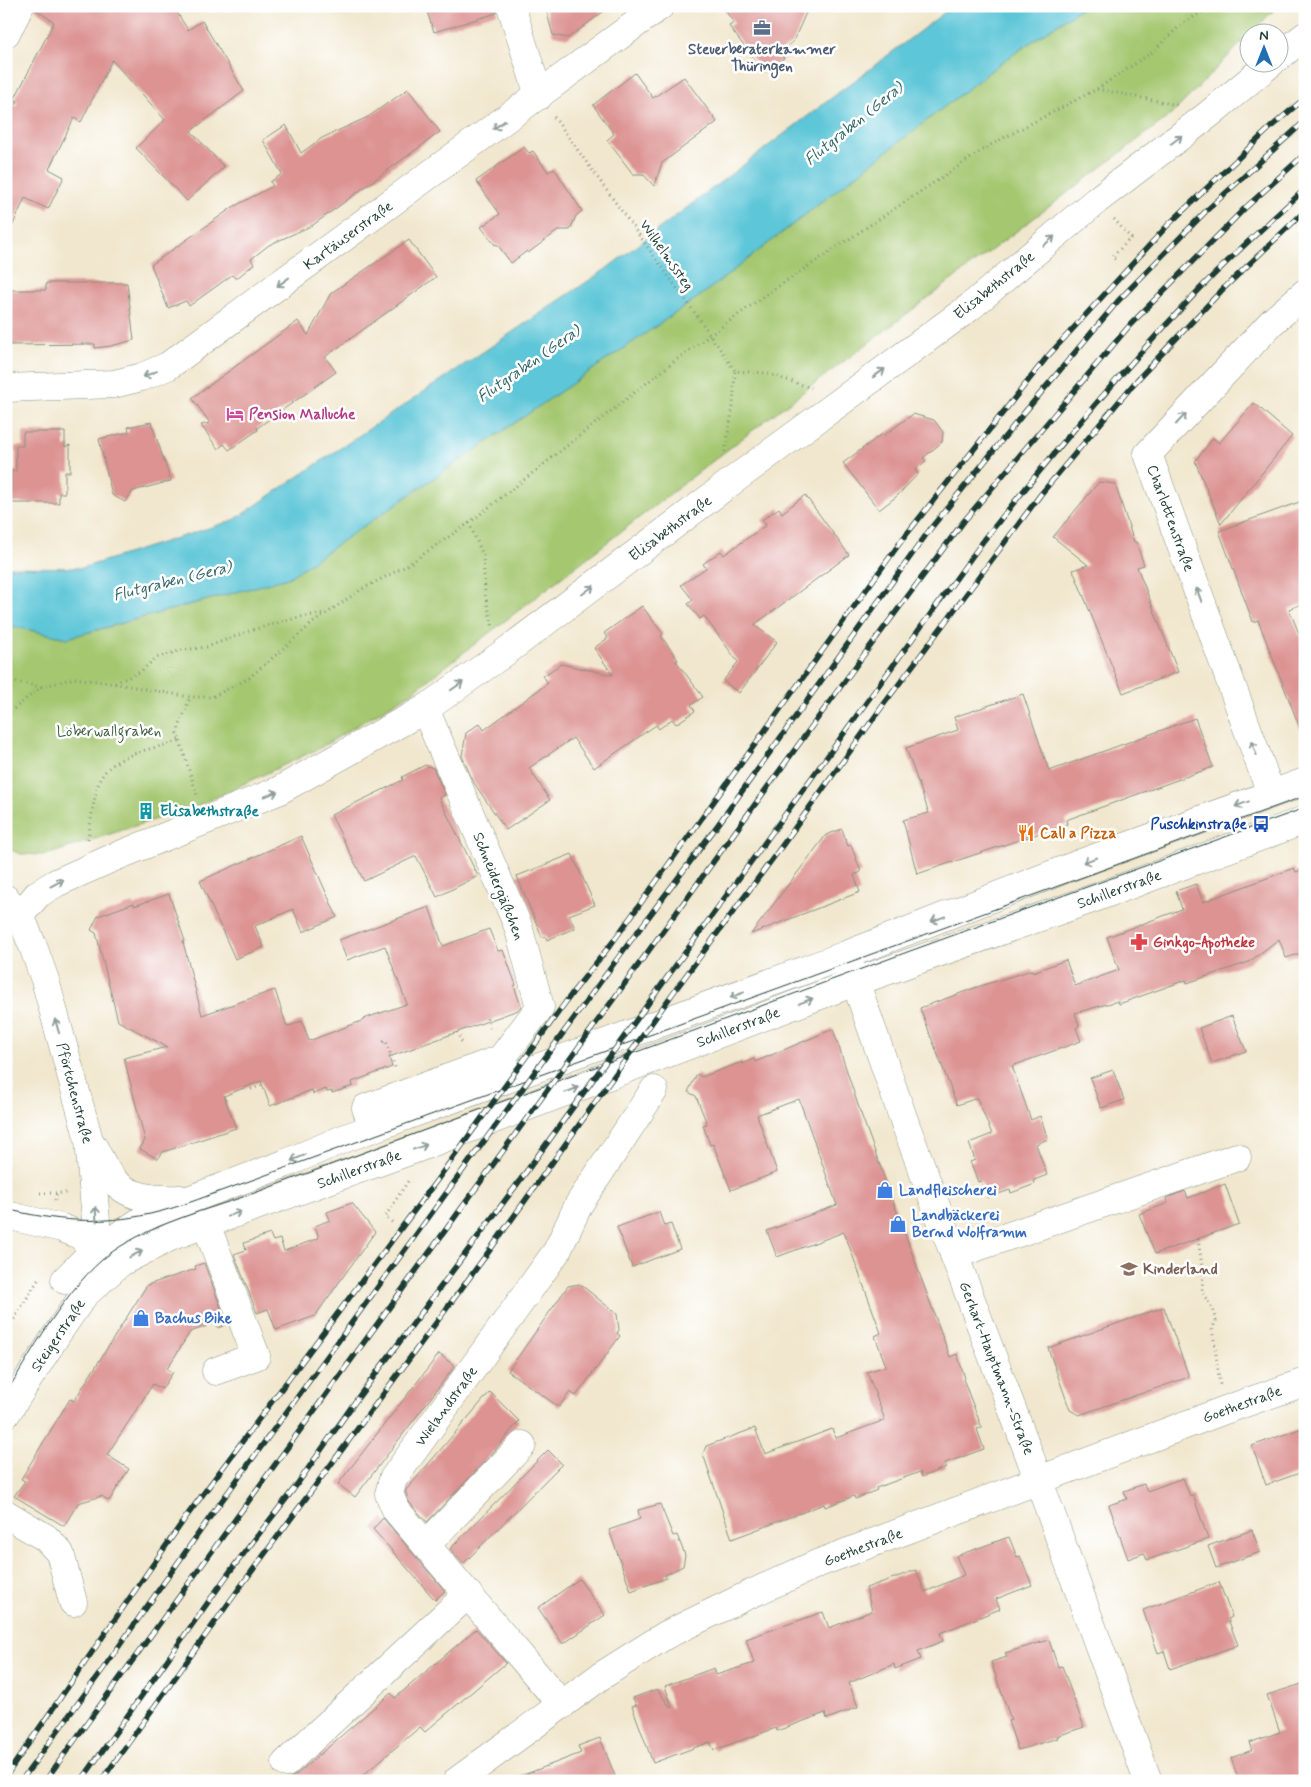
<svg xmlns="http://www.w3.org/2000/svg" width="1311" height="1787" viewBox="0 0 1311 1787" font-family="Mynerve,sans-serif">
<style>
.green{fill:#a4c770;stroke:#628252}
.water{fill:#5dc6d8;stroke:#3e8286}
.building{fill:#dc9392}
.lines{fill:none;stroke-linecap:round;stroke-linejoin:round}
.minor-casing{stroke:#889281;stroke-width:29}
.major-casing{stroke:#889281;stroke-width:29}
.path{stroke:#889281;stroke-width:3;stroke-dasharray:1 4;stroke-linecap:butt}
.minor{stroke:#fff;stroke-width:28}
.major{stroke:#fff;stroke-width:28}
.tram{stroke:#1f3d34;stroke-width:1}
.rail-casing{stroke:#1f3d34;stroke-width:5.5}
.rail{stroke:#fff;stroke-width:4;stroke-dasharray:11;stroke-linecap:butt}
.oneway{stroke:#8f9e9a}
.labels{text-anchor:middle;stroke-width:5;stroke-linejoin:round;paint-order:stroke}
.service-label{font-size:15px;font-weight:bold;fill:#4e5e75;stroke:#fff}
.street-label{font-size:15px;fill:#1f3d34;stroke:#fff}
.hotel-label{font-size:15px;font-weight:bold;fill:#b23c85;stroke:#fff;text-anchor:start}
.park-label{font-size:15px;fill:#406043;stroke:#fff}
.culture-label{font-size:15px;font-weight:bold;fill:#0d838f;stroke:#fff;text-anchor:start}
.transit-label{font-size:15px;font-weight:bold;fill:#164399;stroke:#fff;text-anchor:end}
.food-label{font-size:15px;font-weight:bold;fill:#c56008;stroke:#fff;text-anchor:start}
.health-label{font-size:15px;font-weight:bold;fill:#be3a42;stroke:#fff;text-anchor:start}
.shop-label{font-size:15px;font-weight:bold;fill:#366cbe;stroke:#fff;text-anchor:start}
.education-label{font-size:15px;font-weight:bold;fill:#785e54;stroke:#fff;text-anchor:start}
.water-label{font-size:16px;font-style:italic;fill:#326665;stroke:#fff}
</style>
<rect width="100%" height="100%" fill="#fff"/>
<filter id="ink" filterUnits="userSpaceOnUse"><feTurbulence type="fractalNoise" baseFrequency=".02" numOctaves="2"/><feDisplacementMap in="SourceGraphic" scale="10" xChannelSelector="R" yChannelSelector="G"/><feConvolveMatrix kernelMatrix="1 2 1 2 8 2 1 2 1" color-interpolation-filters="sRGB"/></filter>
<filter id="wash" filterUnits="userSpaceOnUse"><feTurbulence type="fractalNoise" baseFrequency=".0096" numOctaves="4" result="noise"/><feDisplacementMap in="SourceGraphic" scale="20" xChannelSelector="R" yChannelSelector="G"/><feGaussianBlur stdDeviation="1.12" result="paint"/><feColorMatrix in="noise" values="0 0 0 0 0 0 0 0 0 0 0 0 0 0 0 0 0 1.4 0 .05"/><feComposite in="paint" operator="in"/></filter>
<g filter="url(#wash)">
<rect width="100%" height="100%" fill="#f1e7ce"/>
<path class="green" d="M1084,6H1278L1252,32H1248V36L1172,114L774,414L411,693L318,749L199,805L46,855L21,854L6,848V625L67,638L288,578L703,294L1002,62Z"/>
<path class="water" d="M953,6H1084L1002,62L703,294L288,578L67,638L6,625V567L82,568L234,520L606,269Z"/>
<g id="blocks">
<g class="building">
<path d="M35,6H173L188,30L202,21L244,91L191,131L224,167L187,201L136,148L165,120L112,60L81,122L74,118L49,169L64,177L48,209L25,198L6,240V124L18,101L14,100L54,22L35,9Z"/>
<path d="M425,6H496L497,13L434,32Z"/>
<path d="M545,6H611L568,38L553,35Z"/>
<path d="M722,6H809L793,42L779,52L784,58L764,73L729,26L734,23Z"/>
<path d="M635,73L653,98L684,77L717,122L662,163L654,186L643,174H633L607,140L614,134L593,105Z"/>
<path d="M408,89L440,132L313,225L269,245L251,259L254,264L236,279L232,275L189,306L186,301L168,308L151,265L233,207L273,186L270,182L282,174L263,140L286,125L301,153L322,138L368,117Z"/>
<path d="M524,147L529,153L533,151L548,172L554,168L582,211L576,216L570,230H559L528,253L527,251L511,263L497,244L495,245L481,227L500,214L476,181Z"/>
<path d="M409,240L436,277L325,357L336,372L257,428L258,430L229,450L224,444L218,449L201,425L210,423L192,398L298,321L308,335L331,293Z"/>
<path d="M46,283H127L134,340L111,346L95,348V344L10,345V290H46Z"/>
<path d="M1254,403L1292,436L1221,524L1195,461L1213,438L1219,443Z"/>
<path d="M913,414L934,420L943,432L942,442L923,458L926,461L915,470L918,474L897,496L879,510L843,463L882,434L883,436Z"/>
<path d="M151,422L171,481L133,491L125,502L112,495L99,439L129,432L128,427Z"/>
<path d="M23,432H65V447L70,445V472H65V493H59V503H11V471H16V446H23Z"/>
<path d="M1099,482L1115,484L1134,542H1136L1144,565L1137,567L1178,672L1123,693L1073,570L1088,565L1053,537Z"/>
<path d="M805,495L849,555L754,625L777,642L739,693L723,681L738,662L704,616L700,619L688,604L693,600L681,585L706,568L703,564L721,551L724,555L766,525L762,520L779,508L782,513Z"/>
<path d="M1305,500V603L1289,609L1305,648V736H1303L1258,620L1253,622L1219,531Z"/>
<path d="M642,606L663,634L661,636L678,660L676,661L703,697L691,705L695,711L676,724L672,719L659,729L656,725L594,768L573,738L529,768L550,800L506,830L474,783L462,756L466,733L480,723L484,730L548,683L543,676L561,664L613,675L594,648L608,638L604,633Z"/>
<path d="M1023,694L1049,771L1195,718L1213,767L1066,820L1067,824L917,874L903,820L929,813L906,748L958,730L954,717Z"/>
<path d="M425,765L433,768L445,795L439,798L478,876L437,897L416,856L364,881L331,815L403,780L402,777Z"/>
<path d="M842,829L848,846L851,845L861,872L854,875L860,892L751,934L826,835Z"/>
<path d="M301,836L337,917L303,932L293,909L255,926L264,947L235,959L200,881Z"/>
<path d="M572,854L595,905L569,915L575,928L547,940L545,936L542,937L517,876Z"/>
<path d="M1294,868L1296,872L1305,869V952L1286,958L1279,939L1249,962L1187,983L1186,980L1119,1004L1118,1001L1075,1013L1079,1026L1076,1028L1081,1041L1012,1066L1031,1120L1040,1116L1048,1139L1036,1144L1047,1175L1034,1180L1035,1184L1011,1193L1010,1190L987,1198L981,1181L978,1182L970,1162L975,1160L969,1143L992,1134L977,1098L957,1105L920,1008L980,986L1032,970L1033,972L1066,960L1075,986L1119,970L1107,937L1182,909L1176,891L1196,884L1203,902Z"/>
<path d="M169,894L185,941L183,942L202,1015L275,990L287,1027L302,1021L309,1041L364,1020L363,1019L407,1004L385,946L347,960L339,940L429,907L443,946L489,929L498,951L503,950L516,985L514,986L521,1006L518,1010L389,1057L392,1067L352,1082L353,1086L332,1093V1091L327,1092L326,1089L313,1094L312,1090L270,1106L261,1081L224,1096L236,1128L163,1152L158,1159L140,1149L145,1140L124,1058L167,1047L118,1021L96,933L91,930L98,916L134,903V906Z"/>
<path d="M1232,1016L1246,1051L1212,1063L1199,1028Z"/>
<path d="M833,1029L860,1111L950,1357L957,1354L965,1378L963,1379L982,1428L977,1429L984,1449L945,1463L946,1467L922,1477L920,1472L876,1488L877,1490L855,1499L854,1496L825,1507L824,1504L732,1539L703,1454L706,1446L755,1428L765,1454L832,1429L836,1438L885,1420L867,1372L886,1366L875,1336L881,1333L844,1232L777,1257L767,1231L837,1205L799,1099L757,1115L777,1172L731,1190L713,1144L710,1145L703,1125L707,1124L696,1096L688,1092L697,1074L702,1077L742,1062V1064L754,1059L755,1062Z"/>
<path d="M1113,1070L1124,1100L1101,1108L1090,1078Z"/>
<path d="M1225,1184L1239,1224L1155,1254L1139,1214L1168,1203L1166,1198L1185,1191L1188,1198Z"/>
<path d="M352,1203L375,1232L315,1316L276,1330L268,1309L257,1313L234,1254L246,1250L244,1243L270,1234L273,1241L280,1239L284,1251L319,1238L315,1226L330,1220L327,1212Z"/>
<path d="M659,1212L664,1226L671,1224L680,1249L632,1267L617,1227Z"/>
<path d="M204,1263L227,1324L218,1328L216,1323L190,1332L167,1369L173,1372L162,1389L153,1384L107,1455L129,1469L109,1501L102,1496L78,1503L64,1526L14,1496L25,1481L21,1479L38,1451L70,1399L74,1401L147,1285L196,1269L195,1266Z"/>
<path d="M580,1284L617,1314L619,1330L617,1333L620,1336L576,1396L570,1392L559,1407L508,1371L568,1286Z"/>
<path d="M1164,1307L1189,1377L1079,1415L1070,1410L1048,1348Z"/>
<path d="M439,1354L455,1366L355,1497L338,1484Z"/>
<path d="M490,1392L519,1421L492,1454L427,1522L409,1502L406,1493V1490Z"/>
<path d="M1305,1427V1471L1266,1485L1252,1446Z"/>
<path d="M548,1450L562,1464L463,1564L450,1549Z"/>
<path d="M1183,1478L1190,1496L1193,1495L1208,1539L1147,1560L1144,1553L1128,1559L1109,1505L1127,1499L1124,1491L1144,1484L1147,1491Z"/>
<path d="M660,1504L673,1536L677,1535L685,1555L683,1566L665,1575L666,1578L631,1591L609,1530L640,1519L638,1510Z"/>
<path d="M383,1518L445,1591L435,1600L373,1529Z"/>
<path d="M1252,1530L1260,1552L1216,1568L1208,1546Z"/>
<path d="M1009,1537L1017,1557L1020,1556L1032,1585L996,1599L1000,1609L940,1633L943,1641L918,1651L921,1659L895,1669L894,1664L849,1683L858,1707L827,1719L825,1713L777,1731L776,1728L714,1750L710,1742L653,1763L632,1706L636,1705L633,1698L657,1689L671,1708L672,1707L665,1686L714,1668L716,1675L754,1663L746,1639L823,1612L829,1628L872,1611L866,1588L916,1570L925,1592L964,1575L956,1556Z"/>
<path d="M579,1579L605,1615L563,1644L538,1608Z"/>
<path d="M1219,1582L1232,1617L1228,1619L1238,1645L1170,1669L1164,1651L1158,1653L1143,1610Z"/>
<path d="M476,1629L506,1663L425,1732L420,1727L356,1781H287L297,1774L391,1693L395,1698Z"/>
<path d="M1049,1640L1058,1667L1062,1666L1084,1727L1057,1736L1058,1738L1018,1750L1008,1721L1011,1720L991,1662L1007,1657L1005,1653Z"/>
<path d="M1305,1683V1781H1239L1231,1758L1252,1750L1249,1743L1280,1732L1267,1695Z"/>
<path d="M600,1738L617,1781H514L513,1779L581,1753L578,1746Z"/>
</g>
</g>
</g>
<g filter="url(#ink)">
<use href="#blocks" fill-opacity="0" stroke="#889281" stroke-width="1"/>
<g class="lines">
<g class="minor-casing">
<g id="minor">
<path d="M511,6L539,96"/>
<path d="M6,33L20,6"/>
<path d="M1278,57L1305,36"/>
<path d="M6,388L114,384L142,377L168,366L660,6"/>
<path d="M1271,794L1148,454L1272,322L1305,293"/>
<path d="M20,915L38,894L56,883L110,859L278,791L425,709L504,653L735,479L970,307L1097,200L1208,115L1272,62"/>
<path d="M846,955L906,1126L1039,1481L1148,1781"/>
<path d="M373,1128L366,1108L501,1059L540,1007L518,926L425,709"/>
<path d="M6,1215L62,1228L80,1235L96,1251"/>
<path d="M206,1224L256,1356L216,1371"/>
<path d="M954,1255L1237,1157"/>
<path d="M6,1514L46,1538L60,1553L73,1602"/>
<path d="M426,1545L522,1445"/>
<path d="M562,1705L396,1510L389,1494L393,1479L557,1251L579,1204L654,1090"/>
<path d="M286,1763L468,1594"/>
<path d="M457,1781L601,1676L666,1635L744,1597L819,1563L1225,1410L1305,1382"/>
</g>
</g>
<g class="major-casing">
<g id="major">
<path d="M6,899L20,915L34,949L45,980L89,1140L96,1221L95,1263"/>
<path d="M93,1146C99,1157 105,1171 113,1180C130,1199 157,1200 180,1199"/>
<path d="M65,1280L90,1255L151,1214L284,1164L343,1139L846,955L1076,865L1305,782"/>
<path d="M6,1414L59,1331L84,1295L121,1262L172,1236L415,1149L855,982L1089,900L1305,820"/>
</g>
</g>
<g class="path">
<path d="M1097,89L1177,105"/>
<path d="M554,117L705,327L735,371L766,373L811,388"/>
<path d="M1114,219L1131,238L1112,257L1118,261"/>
<path d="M725,452L733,406L735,371"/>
<path d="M469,523L483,555L485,594L493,628"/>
<path d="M6,680L41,687"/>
<path d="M115,683L140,672L156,658L182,650L207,647L252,630L300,617L325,613"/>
<path d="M6,715L41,687L75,678L123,685L190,697H212L249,678L314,622L362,589L406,566L469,523L676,360L768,293L992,144L1097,89L1151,53L1183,23L1213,6"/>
<path d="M180,741L197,795"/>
<path d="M88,839C91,821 93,802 98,785C107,754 153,749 180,741L177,733L190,697"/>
<path d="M487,1018L490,1028"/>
<path d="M457,1032L463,1045"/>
<path d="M383,1042L386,1041L396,1070"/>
<path d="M251,1089L263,1085"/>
<path d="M40,1193H57"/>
<path d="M55,1200L57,1193H66"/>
<path d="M392,1222L385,1217L408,1181"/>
<path d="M1198,1239L1203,1273L1202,1292L1212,1308L1216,1321L1212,1329C1216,1348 1217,1366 1220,1385"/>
<path d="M6,1332L38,1280"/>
</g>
<use href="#minor" class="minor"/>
<use href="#major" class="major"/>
<g class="tram">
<path d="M6,1209C54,1221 101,1225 150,1214C182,1207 213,1193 244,1183L1305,796"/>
<path d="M6,1393C36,1345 73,1275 121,1246C160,1222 205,1210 249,1195L910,951L1305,808"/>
</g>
<g class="rail-casing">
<g id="rail">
<path d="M6,1776L186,1517L437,1180L573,992L612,943L902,540L1047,357L1168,225L1272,126L1305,98"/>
<path d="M21,1781L103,1669L215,1510L623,951L717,826L931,528L1024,413L1118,301L1207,210L1305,121"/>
<path d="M45,1781L860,660L964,521L1130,325L1244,209L1305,154"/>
<path d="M81,1781L231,1570L293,1490L357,1399L521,1179L984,540C1046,462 1110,384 1179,311C1218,268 1262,229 1305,189"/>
<path d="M101,1781L238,1590L487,1254L673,993L779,850L884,704L1041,494L1137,380L1222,290L1305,211"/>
</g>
</g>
<use href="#rail" class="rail"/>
</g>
<defs><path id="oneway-shaft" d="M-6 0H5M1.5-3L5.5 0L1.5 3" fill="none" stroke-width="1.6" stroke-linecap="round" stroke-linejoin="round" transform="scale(1.25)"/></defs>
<g class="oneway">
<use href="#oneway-shaft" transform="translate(499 125) rotate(144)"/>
<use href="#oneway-shaft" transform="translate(1176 140) rotate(-37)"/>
<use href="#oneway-shaft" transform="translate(1049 241) rotate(-40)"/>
<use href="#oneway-shaft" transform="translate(283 282) rotate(144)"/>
<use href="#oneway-shaft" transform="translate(879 373) rotate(-36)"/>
<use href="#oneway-shaft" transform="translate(150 374) rotate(158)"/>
<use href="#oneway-shaft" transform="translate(1181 419) rotate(-47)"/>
<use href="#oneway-shaft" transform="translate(588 590) rotate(-37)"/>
<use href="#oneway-shaft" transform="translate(1199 595) rotate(-110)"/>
<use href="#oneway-shaft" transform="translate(457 686) rotate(-35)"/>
<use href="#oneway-shaft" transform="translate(1254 748) rotate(-110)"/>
<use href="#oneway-shaft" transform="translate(271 794) rotate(-22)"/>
<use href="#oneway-shaft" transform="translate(1242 804) rotate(160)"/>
<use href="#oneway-shaft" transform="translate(1090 860) rotate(160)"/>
<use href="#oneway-shaft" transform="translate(57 883) rotate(-28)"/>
<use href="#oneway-shaft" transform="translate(938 919) rotate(159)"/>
<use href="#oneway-shaft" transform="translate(737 995) rotate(160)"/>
<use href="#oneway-shaft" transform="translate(806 1001) rotate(-21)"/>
<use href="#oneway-shaft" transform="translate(57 1026) rotate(-106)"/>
<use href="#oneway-shaft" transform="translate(572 1090) rotate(-21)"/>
<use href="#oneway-shaft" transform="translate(420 1147) rotate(-20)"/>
<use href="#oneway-shaft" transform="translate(298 1158) rotate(157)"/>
<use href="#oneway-shaft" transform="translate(96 1214) rotate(-93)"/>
<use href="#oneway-shaft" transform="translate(234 1214) rotate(-20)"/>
<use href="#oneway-shaft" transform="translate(136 1254) rotate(-27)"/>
</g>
</g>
<defs>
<g id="office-bare" transform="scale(1.35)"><path d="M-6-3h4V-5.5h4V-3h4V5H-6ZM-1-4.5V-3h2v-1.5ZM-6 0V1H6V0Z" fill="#5c6f8a" stroke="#fff" stroke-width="2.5" paint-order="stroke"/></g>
<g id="hotel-bare" transform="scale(1.35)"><path d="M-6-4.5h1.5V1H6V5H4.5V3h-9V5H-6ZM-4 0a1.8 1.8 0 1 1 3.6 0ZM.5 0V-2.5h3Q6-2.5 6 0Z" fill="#d1479c" stroke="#fff" stroke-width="2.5" paint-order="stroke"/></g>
<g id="building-bare" transform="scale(1.35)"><path d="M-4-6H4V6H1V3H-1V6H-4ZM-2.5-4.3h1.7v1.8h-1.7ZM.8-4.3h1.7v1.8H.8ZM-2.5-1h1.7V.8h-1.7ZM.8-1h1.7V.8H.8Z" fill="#0f9aa8" stroke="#fff" stroke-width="2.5" paint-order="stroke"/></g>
<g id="bus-bare" transform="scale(1.35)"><path d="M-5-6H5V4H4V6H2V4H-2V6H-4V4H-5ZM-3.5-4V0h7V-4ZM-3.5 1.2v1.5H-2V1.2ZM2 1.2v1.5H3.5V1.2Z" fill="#1a4fb4" stroke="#fff" stroke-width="2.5" paint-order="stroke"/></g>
<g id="restaurant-bare" transform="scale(1.35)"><path d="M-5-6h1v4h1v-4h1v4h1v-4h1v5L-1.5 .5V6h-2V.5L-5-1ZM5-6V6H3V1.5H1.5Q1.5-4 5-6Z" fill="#e8710a" stroke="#fff" stroke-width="2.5" paint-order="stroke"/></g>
<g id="pharmacy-bare" transform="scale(1.35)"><path d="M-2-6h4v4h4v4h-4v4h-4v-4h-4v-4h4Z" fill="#e0444e" stroke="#fff" stroke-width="2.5" paint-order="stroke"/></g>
<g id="shop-bare" transform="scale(1.35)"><path d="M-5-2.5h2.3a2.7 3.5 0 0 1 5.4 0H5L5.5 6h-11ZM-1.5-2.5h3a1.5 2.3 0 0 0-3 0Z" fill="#3f7fe0" stroke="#fff" stroke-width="2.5" paint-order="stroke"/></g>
<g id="school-bare" transform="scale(1.35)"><path d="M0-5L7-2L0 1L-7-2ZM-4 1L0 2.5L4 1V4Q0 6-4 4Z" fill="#8d6e63" stroke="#fff" stroke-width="2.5" paint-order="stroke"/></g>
</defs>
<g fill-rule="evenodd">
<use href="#office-bare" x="762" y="28"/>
<use href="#hotel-bare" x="235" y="414"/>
<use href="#building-bare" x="146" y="811"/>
<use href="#bus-bare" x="1261" y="824"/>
<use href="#restaurant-bare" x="1026" y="833"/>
<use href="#pharmacy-bare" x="1139" y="942"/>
<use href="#shop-bare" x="885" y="1190"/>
<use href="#shop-bare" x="898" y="1224"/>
<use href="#school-bare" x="1129" y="1269"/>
<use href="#shop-bare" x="141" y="1318"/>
</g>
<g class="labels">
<g class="service-label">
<text x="762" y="54">Steuerberaterkammer<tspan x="762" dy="17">Thüringen</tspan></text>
</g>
<g class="street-label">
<text transform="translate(348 235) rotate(-36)" y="5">Kartäuserstraße</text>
<text transform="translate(667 255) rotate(55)" y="5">Wilhelmssteg</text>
<text transform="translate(994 285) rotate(-39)" y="5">Elisabethstraße</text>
<text transform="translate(1171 518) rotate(70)" y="5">Charlottenstraße</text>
<text transform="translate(670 528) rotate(-37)" y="5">Elisabethstraße</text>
<text transform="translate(499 886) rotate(68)" y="5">Schneidergäßchen</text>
<text transform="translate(1119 889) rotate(-20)" y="5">Schillerstraße</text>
<text transform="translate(738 1027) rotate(-21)" y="5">Schillerstraße</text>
<text transform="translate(75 1093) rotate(75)" y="5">Pförtchenstraße</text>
<text transform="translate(359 1169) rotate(-20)" y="5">Schillerstraße</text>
<text transform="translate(58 1335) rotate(-56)" y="5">Steigerstraße</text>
<text transform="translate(997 1368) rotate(69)" y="5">Gerhart-Hauptmann-Straße</text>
<text transform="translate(1242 1404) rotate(-20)" y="5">Goethestraße</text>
<text transform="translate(446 1406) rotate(-54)" y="5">Wielandstraße</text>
<text transform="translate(863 1547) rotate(-21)" y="5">Goethestraße</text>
</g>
<g class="hotel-label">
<text x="249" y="419">Pension Malluche</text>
</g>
<g class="park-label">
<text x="109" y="736">Löberwallgraben</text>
</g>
<g class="culture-label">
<text x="160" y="816">Elisabethstraße</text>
</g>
<g class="transit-label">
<text x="1247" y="829">Puschkinstraße</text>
</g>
<g class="food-label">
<text x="1040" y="838">Call a Pizza</text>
</g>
<g class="health-label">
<text x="1153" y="947">Ginkgo-Apotheke</text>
</g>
<g class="shop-label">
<text x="899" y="1195">Landfleischerei</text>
<text x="912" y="1220">Landbäckerei<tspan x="912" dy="17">Bernd Wolframm</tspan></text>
<text x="155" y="1323">Bachus Bike</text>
</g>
<g class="education-label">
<text x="1143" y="1274">Kinderland</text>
</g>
<g class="water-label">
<text transform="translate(853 123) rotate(-39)" y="6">Flutgraben (Gera)</text>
<text transform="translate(528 363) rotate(-35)" y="6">Flutgraben (Gera)</text>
<text transform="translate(172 580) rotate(-14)" y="6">Flutgraben (Gera)</text>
</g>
</g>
<rect width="1311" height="1787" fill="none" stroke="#fff" stroke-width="25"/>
<g transform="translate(1264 48)"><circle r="24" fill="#ffffff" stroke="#a5b1ae"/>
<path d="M0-4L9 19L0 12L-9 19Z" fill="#1f6fb2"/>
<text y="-8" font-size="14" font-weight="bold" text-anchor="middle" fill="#1f3d34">N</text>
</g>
</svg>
